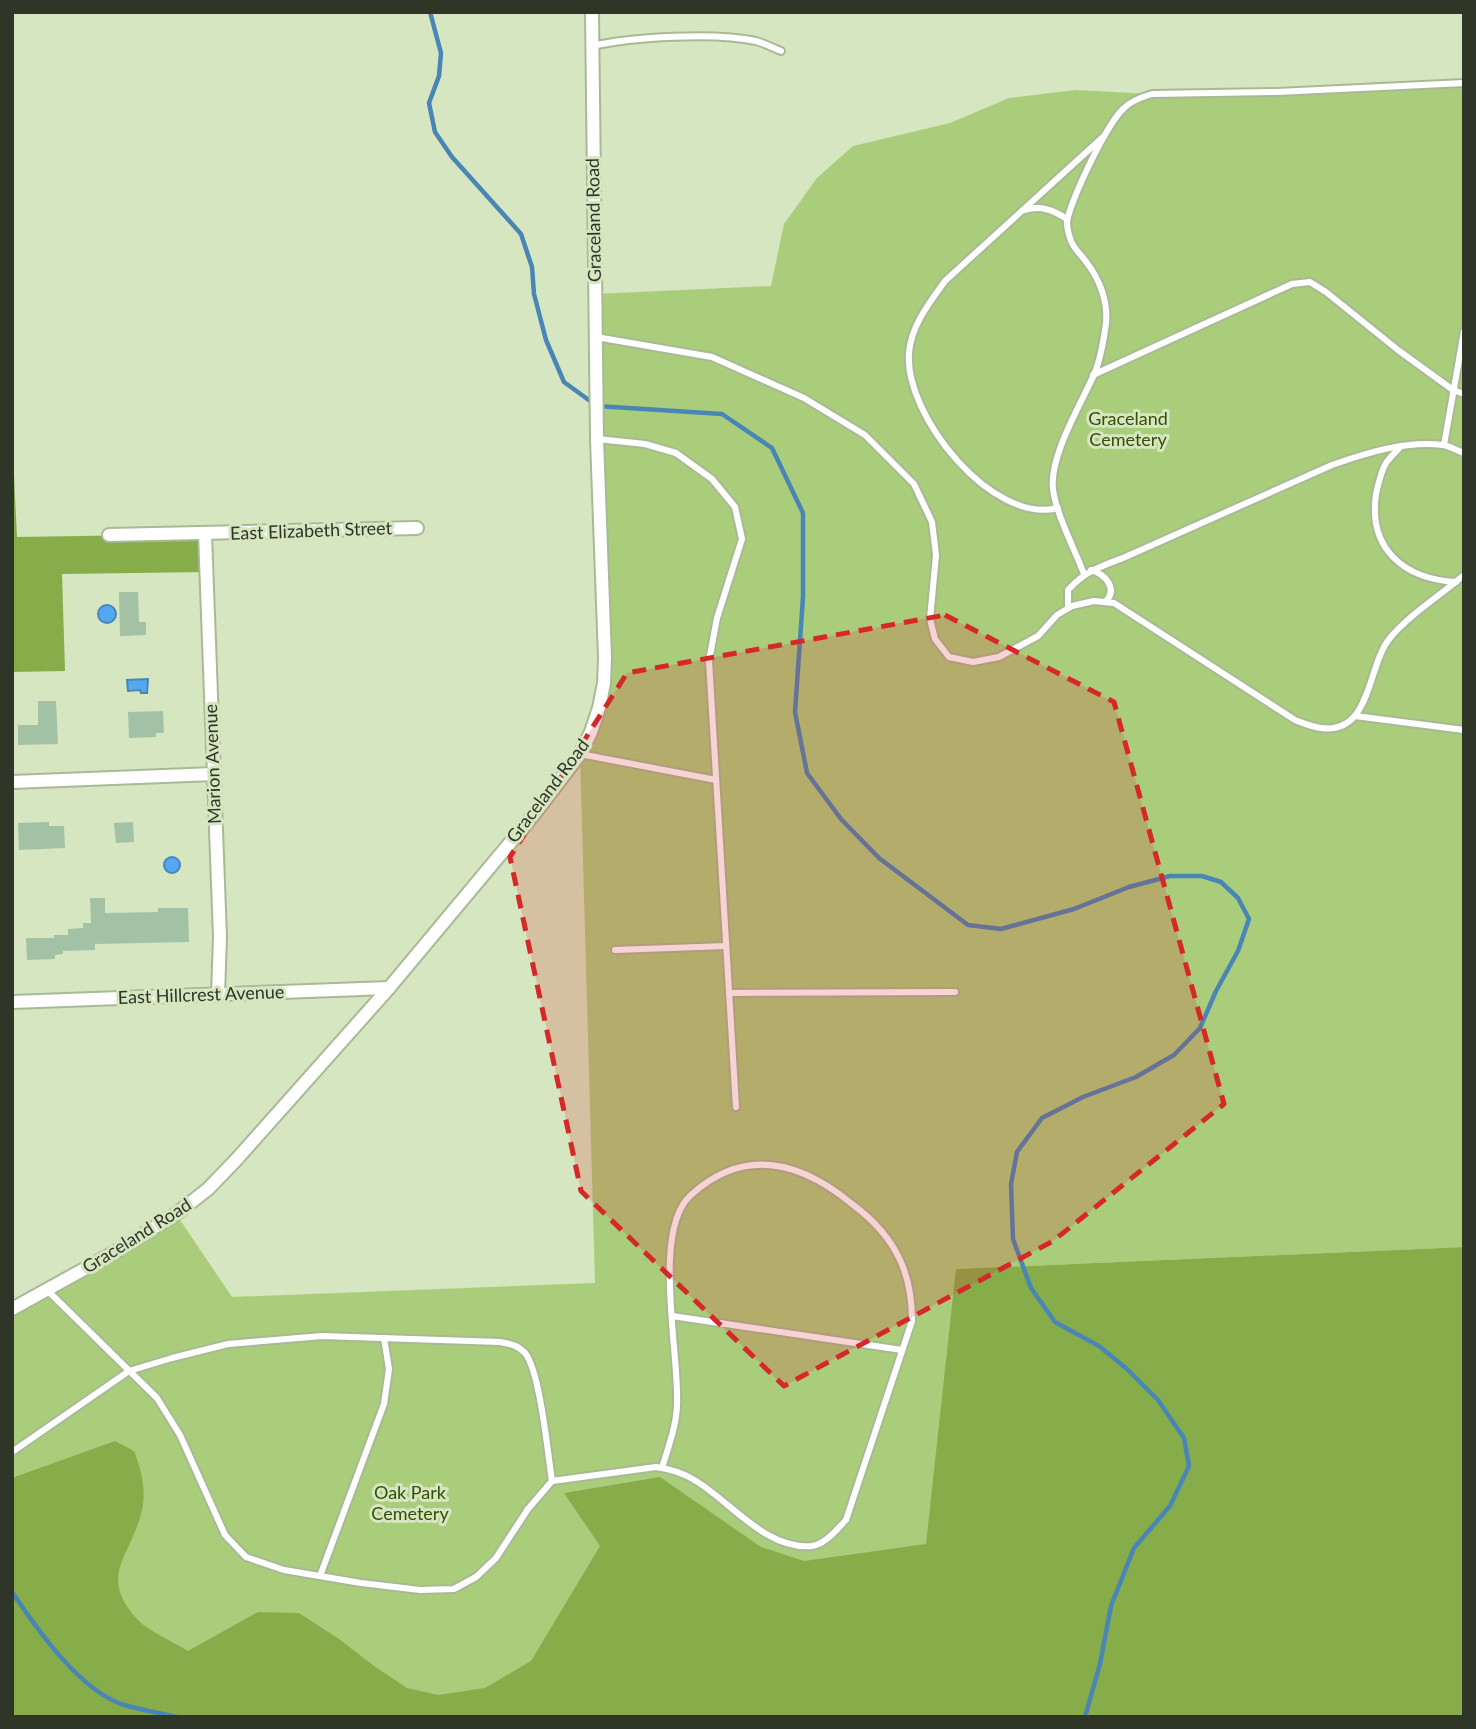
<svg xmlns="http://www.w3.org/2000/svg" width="1476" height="1729" viewBox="0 0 1476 1729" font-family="Lato,sans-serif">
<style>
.green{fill:#aacd7b}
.forest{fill:#86ad49}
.water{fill:#54a8f1;stroke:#4986b5;stroke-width:2}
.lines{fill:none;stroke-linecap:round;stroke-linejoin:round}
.stream{stroke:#4986b5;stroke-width:4.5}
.building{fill:#a3c1a5}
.service-casing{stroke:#a9b996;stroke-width:10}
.minor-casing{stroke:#a9b996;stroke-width:16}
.service{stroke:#fff;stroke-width:6}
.minor{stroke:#fff;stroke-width:12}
.marked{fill:#d62828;fill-opacity:0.2;stroke:#d62828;stroke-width:5;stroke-dasharray:14 9;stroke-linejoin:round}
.labels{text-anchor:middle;stroke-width:6;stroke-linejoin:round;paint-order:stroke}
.street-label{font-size:18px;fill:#2f3628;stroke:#d5e6c1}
.park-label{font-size:18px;fill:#374f04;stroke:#d5e6c1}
</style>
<rect width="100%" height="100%" fill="#d5e6c1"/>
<path class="green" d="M1464,84V1247L956,1269L965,1324L926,1545L464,1717H12V1308L176,1214L232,1297L595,1283L580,754L599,708L595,294L771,286L784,224L817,178L853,146L950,123L1009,98L1075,90L1152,94Z"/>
<g class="forest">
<path d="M12,432L17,537L205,534L206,572L62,574L65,671L12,672Z"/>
<path d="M1464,1247V1717H16L12,1714V1478L115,1441L134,1451C142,1471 147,1492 141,1514C130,1557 98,1576 137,1619C148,1631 174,1642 188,1651L258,1612L299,1613L339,1639L374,1666L407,1688L438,1695L485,1688L531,1661L600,1546L564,1493L660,1477L761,1547L804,1561L926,1544L956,1269Z"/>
</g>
<g class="water">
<circle cx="107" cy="614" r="9"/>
<path d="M148,679L147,693H141L140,690L128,691L127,680Z"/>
<circle cx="172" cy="865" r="8"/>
</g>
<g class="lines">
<g class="stream">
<path d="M430,12L441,53L439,76L429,103L435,132L452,157L521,234L532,267L534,294L546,340L564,382L597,406L722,414L772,448L803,513V597L795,712L807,773L841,819L879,858L968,925L1001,929L1074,909L1129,887L1170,876H1202L1221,882L1238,898L1249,919L1238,951L1216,991L1200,1028L1174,1055L1136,1077L1083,1097L1042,1118L1017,1152L1011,1184L1013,1239L1031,1288L1055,1322L1099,1346L1127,1369L1158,1400L1184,1438L1189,1466L1170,1506L1134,1548L1111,1606L1100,1664L1085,1717"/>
<path d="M12,1592C37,1629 80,1691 124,1705C141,1710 159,1713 177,1717"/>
</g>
</g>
<g class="building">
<path d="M119,592H138L139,622H146V635L120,636Z"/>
<path d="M38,701H56L58,744L18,745V725H38Z"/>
<path d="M163,711L164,733H156V737L129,738L128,712Z"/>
<path d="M49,822V826H64L65,848L19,850L18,823Z"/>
<path d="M133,822L134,842L116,843L114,823Z"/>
<path d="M90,898H105V913L158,912V908H188L189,942L95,944V950L63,951V954L55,955V959L27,960L26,938H54V935H68V929L83,928V923H91Z"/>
</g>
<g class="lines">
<g class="service-casing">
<g id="service">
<path d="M592,46C633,37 715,32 756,41C764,43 773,48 781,51"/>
<path d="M1024,210C1041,205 1053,210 1067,219"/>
<path d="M596,337L712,357L804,398L865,435L914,484L932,522L936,555L930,619L935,639L949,657L973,662L999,657L1038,636L1057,615L1072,606L1094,601L1114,603L1295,720C1303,723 1312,727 1321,728C1372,735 1367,665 1390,638C1409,615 1441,595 1464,575"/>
<path d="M1093,375L1292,284L1310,282L1326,292L1398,350L1453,390L1464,394"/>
<path d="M597,439L645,444L676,453L712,479L735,507L742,539L717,618L709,661L736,1107"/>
<path d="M1444,445L1464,331"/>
<path d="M1401,446C1396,452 1390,457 1386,463C1381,471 1378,485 1376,494C1368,549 1404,579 1456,582"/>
<path d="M1058,508C992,525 904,415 909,353C911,326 929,303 945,281L1103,137"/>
<path d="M1091,570C1105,574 1119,589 1105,602"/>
<path d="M1084,574C1075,550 1056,514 1053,489C1049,455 1083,401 1096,370C1101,355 1104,339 1106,323C1108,302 1100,280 1087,263C1081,254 1073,249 1070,238C1068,232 1066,223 1068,217C1075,192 1106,125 1124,108C1131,101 1142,97 1152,94L1277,92L1464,83"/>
<path d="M1068,608V590C1084,572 1101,566 1123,558L1332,465C1366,453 1407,440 1443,445C1450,446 1457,451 1464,453"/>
<path d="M1355,716L1464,730"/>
<path d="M580,754L716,780"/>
<path d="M615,950L726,946"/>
<path d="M729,993L955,992"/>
<path d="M672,1316L902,1350"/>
<path d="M12,1452L129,1371L172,1358L228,1344L322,1336L500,1342C510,1344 518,1345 525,1353C540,1371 548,1455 552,1481L528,1509L496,1558L476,1577L454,1589L420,1590L361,1583L284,1570L246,1557L225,1535L180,1435L157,1398L47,1290"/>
<path d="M552,1481L656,1467C670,1469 684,1473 696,1481C732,1503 766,1550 812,1546C826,1544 837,1529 846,1520L912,1321C912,1301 909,1279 900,1260C890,1238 871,1218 852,1204C801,1162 745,1146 691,1195C651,1230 680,1356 677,1406C676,1427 668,1448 662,1468"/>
<path d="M320,1576L384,1404L389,1369L384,1338"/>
</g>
</g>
<g class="minor-casing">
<g id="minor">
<path d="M205,534L220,937L218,995"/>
<path d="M109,535L417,528"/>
<path d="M12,782L214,774"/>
<path d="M12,1002L389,988"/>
<path d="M12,1309L115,1252L176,1214L208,1189L236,1160L389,988L535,813L580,754L591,732L599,708L604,683L605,658L597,439L592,12"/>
</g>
</g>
<use href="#service" class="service"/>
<use href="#minor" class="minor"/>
</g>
<path class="marked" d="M945,615L1114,702L1224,1104L1053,1241L784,1386L581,1191L510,857L627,673Z"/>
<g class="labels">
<g class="street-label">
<text transform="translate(594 220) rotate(-91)" y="6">Graceland Road</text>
<text transform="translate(311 531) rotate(-2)" y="6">East Elizabeth Street</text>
<text transform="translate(213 764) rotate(-92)" y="6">Marion Avenue</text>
<text transform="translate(548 791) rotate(-53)" y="6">Graceland Road</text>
<text transform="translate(201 995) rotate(-2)" y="6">East Hillcrest Avenue</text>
<text transform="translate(137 1236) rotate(-32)" y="6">Graceland Road</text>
</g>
<g class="park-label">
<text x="1128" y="425">Graceland<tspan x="1128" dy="21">Cemetery</tspan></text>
<text x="410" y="1499">Oak Park<tspan x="410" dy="21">Cemetery</tspan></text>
</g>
</g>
<rect width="1476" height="1729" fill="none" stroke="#2f3628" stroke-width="28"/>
</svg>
